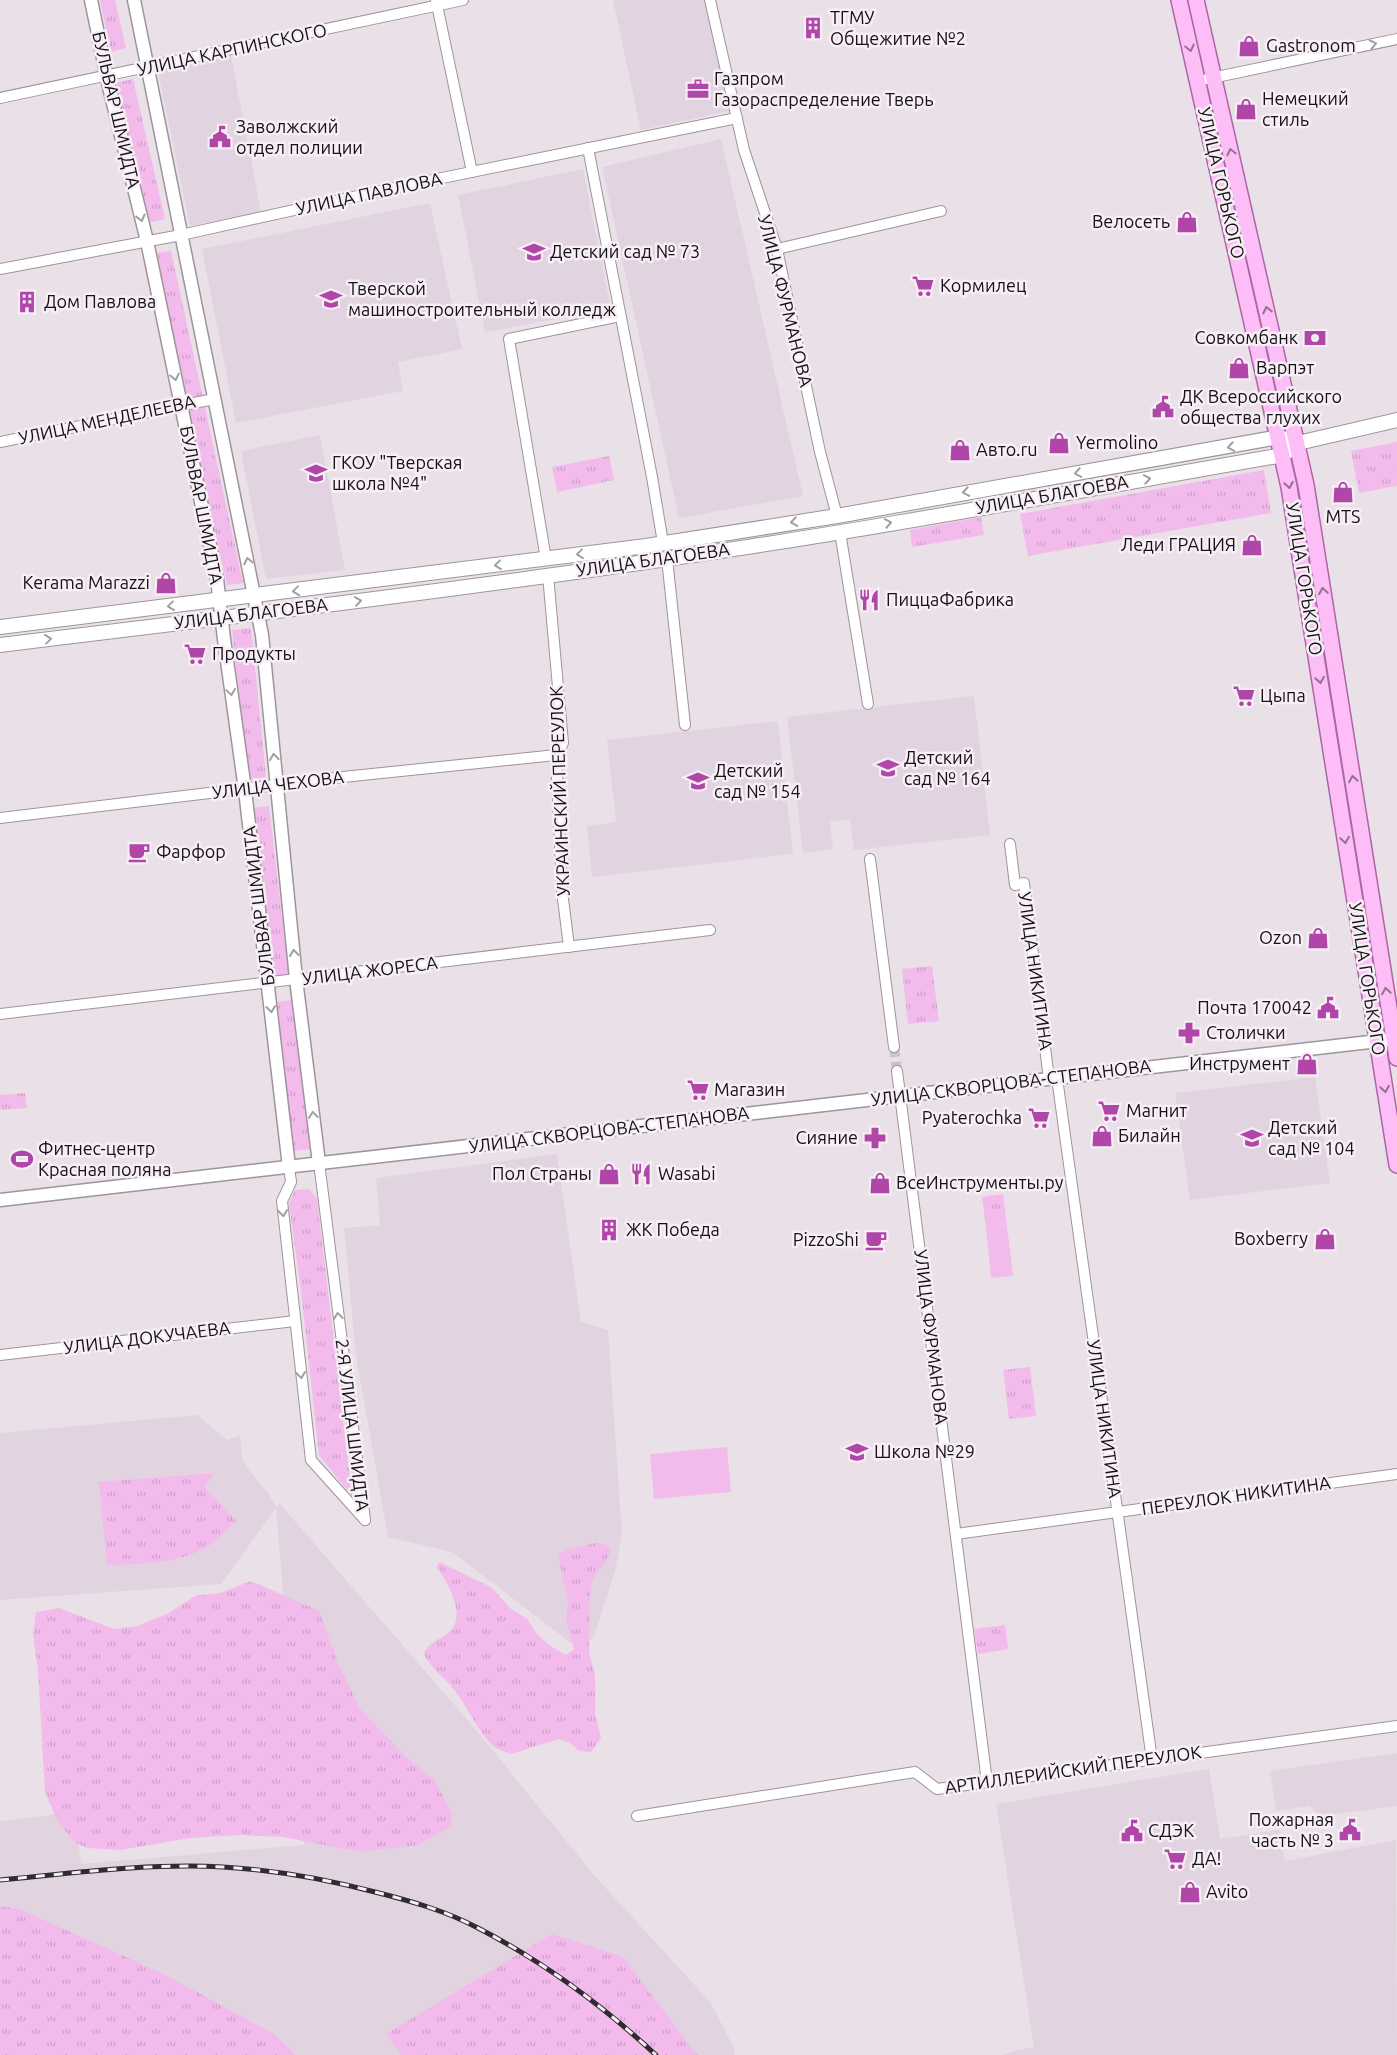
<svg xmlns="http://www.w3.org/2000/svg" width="1397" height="2055" viewBox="0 0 1397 2055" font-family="Ubuntu,sans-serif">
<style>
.built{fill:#e2d3e0}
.grass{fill:url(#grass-tufts)}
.garden{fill:#f3baec}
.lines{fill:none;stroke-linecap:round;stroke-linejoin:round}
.minor-tunnel{stroke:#cac2c8;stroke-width:10;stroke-dasharray:10 5;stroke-linecap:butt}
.minor-casing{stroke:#9d949c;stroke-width:12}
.tertiary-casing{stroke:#9d949c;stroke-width:15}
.secondary-casing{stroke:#9d949c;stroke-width:16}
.primary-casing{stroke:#aa66a5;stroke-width:18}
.minor{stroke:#fff;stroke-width:10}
.tertiary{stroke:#fff;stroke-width:12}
.secondary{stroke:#fff;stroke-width:14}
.primary{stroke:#fdbef7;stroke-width:15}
.rail-casing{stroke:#2f2b2f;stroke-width:5}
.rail{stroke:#f7eef6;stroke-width:3;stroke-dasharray:9;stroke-linecap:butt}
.oneway{stroke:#a1a0a1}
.oneway2{stroke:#957191}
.labels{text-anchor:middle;stroke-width:5;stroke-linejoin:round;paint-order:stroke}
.poi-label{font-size:18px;fill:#151215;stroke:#f7eef6;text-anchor:start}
.street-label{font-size:18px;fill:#151215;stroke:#f7eef6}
</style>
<defs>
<pattern id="grass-tufts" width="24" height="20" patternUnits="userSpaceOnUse" patternTransform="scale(1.25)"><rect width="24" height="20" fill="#f3baec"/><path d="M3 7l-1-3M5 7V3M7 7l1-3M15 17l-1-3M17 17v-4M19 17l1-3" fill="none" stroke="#cf9fca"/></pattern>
</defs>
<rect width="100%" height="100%" fill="#eae1e8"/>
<g class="built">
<path d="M613,0H705L729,111L641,130Z"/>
<path d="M231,56L261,212L190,226L158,71Z"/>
<path d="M721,139L803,496L679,518L602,167Z"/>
<path d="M583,169L611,309L485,332L458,195Z"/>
<path d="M430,203L462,349L398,362L403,391L236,423L202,249Z"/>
<path d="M320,435L345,570L266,579L241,451Z"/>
<path d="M974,696L990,835L854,850L850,819L830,822L833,849L803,853L787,717Z"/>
<path d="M778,721L793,854L592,877L587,826L616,822L607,740Z"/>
<path d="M1315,1077L1330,1183L1190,1200L1175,1093Z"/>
<path d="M557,1154L581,1322L608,1330L622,1534L616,1568L593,1639L571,1643L452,1552L388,1537L356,1356L344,1228L380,1225L376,1178Z"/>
<path d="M197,1415L228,1440L240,1435L242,1458L248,1469L268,1493L276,1507L280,1504L478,1732L593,1874L711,2003L733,2046L735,2055H0V1821L75,1812L81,1864L304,1845L276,1508L221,1584L0,1600V1433Z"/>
<path d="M1397,1753V1806L1321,1816L1309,1806L1276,1811L1270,1771Z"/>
<path d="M1209,1769L1220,1839L1279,1830L1285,1861L1396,1840L1397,2055H1003L1017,2050L1034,2047L996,1804Z"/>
</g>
<g class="grass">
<path d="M100,0H115L126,48L111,52Z"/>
<path d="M133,79L165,219L147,223L115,83Z"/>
<path d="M171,251L243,583L227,585L154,253Z"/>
<path d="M1397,442V486L1359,493L1351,451Z"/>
<path d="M609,456L614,480L557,492L552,467Z"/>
<path d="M1264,470L1271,513L1028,556L1020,514Z"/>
<path d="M981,517L984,535L912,547L910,530Z"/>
<path d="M251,628L266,777L248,779L232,630Z"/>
<path d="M269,806L289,977L273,978L252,808Z"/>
<path d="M932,966L939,1021L908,1024L902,969Z"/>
<path d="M292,1000L311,1149L294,1151L276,1002Z"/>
<path d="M25,1093L27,1108L0,1110V1095Z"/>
<path d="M309,1189L317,1198L352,1496L319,1455L301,1291L289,1203L295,1190Z"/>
<path d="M1003,1194L1007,1226L986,1228L982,1197Z"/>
<path d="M1030,1367L1036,1416L1009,1419L1003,1370Z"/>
<path d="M201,1474H214L204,1486L236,1521C228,1528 221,1537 213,1543C183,1564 142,1564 107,1565L99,1482Z"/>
<path d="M595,1543L606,1545L611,1549L606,1562L598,1571L592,1583L590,1596L589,1652L595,1675V1713L601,1738L591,1752L579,1751L570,1743L559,1739L511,1754C505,1752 498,1750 493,1746C478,1731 470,1712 458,1695C448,1679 431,1670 424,1654C428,1642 442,1639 450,1631C467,1615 447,1582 437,1567L439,1562L491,1587L511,1609L527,1619L538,1635L552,1647L566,1655L574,1649L566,1620L568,1602L558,1555C569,1547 581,1547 595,1543Z"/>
<path d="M251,1581L319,1611L339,1665L360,1709L404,1755L434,1779L452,1814L451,1826L418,1845L360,1852L283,1837L240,1835L190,1838L120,1850L87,1848L76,1843L59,1824L45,1793L38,1669L33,1635L36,1612L59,1608L114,1629L137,1626L169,1613L195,1596L220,1593Z"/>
<path d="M1005,1625L1008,1649L978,1654L974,1629Z"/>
<path d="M0,1906L19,1909L166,1975L274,2034L296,2055H0Z"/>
<path d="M552,1934L623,1957L697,2055H401L386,2034Z"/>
</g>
<g class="garden">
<path d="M1007,1226L1013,1276L991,1278L986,1228Z"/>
<path d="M727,1447L731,1492L654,1499L650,1454Z"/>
</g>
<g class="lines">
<path class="minor-tunnel" d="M894,1047L897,1071"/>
<g class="minor-casing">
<g id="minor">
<path d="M436,0L472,172"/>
<path d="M710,0L744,150L777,249L820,452L837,516"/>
<path d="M1207,79L1397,39"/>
<path d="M0,98L463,0"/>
<path d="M588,148L652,477L663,543"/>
<path d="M777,249L941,211"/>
<path d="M0,269L181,235L403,186L737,118"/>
<path d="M0,442L214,399"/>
<path d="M840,532L868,704"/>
<path d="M546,559L509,339L620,316"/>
<path d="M667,559L685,725"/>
<path d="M548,575L563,743L556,755L562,891L569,947"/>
<path d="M0,818L343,777L556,755"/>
<path d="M1010,844L1015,885L1024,883L1049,1079"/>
<path d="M870,859L894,1047"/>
<path d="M0,1014L710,930"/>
<path d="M897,1071L987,1782"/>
<path d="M1057,1078L1152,1760"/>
<path d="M319,1163L365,1520"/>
<path d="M289,1167L291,1182L282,1201L311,1460L365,1520"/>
<path d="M0,1355L295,1321"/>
<path d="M956,1534L1397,1474"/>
<path d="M637,1816L915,1772L937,1789L1397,1726"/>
</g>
</g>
<g class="tertiary-casing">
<g id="tertiary">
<path d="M91,0L109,87L147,241L217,579L224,639L245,790L289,1167"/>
<path d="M134,0L262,635L296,979L319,1163"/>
<path d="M0,1200L1387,1040"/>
</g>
</g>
<g class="secondary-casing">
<g id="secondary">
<path d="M0,627L646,546L837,516L1279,437L1288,440"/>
<path d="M0,645C216,619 431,593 646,562C859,532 1071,492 1283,455L1298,443L1397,420"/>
</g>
</g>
<g class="primary-casing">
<g id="primary">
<path d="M1179,0L1289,487L1397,1165"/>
<path d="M1196,0L1306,485L1397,1058"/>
</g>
</g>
<use href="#minor" class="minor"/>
<use href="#tertiary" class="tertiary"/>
<use href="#secondary" class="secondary"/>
<use href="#primary" class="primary"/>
<g class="rail-casing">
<path id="rail" d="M0,1880C74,1873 149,1863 223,1867C275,1870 325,1879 375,1892C411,1901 446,1911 478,1928C544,1962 602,2005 656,2055"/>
</g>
<use href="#rail" class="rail"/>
</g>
<defs><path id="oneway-chevron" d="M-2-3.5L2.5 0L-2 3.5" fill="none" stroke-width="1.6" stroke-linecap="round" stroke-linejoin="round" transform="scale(1.25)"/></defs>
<g class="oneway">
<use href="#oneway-chevron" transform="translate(1373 44) rotate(-12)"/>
<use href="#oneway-chevron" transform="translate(141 218) rotate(76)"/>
<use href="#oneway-chevron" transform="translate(175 377) rotate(78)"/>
<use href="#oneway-chevron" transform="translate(1231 447) rotate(170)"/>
<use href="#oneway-chevron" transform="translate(1078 473) rotate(170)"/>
<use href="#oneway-chevron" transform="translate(1147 479) rotate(-10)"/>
<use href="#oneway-chevron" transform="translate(966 492) rotate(170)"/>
<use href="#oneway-chevron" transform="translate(794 522) rotate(171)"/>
<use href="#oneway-chevron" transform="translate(888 523) rotate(-10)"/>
<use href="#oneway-chevron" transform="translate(580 554) rotate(173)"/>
<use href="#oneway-chevron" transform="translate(248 561) rotate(-102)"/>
<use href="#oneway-chevron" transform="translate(498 565) rotate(173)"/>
<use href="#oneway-chevron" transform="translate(296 591) rotate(173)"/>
<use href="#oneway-chevron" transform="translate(358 601) rotate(-8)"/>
<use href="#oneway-chevron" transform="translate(171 606) rotate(173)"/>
<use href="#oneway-chevron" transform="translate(48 639) rotate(-7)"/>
<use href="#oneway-chevron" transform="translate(231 692) rotate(82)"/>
<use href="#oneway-chevron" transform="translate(274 757) rotate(-96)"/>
<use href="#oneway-chevron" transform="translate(294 953) rotate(-96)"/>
<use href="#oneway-chevron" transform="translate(271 1009) rotate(84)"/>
<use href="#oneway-chevron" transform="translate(313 1115) rotate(-97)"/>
<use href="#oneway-chevron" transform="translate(283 1213) rotate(84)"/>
<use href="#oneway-chevron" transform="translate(338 1316) rotate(-97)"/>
<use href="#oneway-chevron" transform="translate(301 1375) rotate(83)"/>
</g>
<g class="oneway2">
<use href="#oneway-chevron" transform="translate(1190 48) rotate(77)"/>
<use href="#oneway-chevron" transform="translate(1231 152) rotate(-103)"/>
<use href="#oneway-chevron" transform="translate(1267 310) rotate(-103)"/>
<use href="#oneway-chevron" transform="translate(1289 485) rotate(80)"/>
<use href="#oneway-chevron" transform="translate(1323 591) rotate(-99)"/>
<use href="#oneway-chevron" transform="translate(1320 680) rotate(81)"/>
<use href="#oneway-chevron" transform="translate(1353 779) rotate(-99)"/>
<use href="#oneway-chevron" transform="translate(1345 840) rotate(81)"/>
<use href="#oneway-chevron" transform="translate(1386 991) rotate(-99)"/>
<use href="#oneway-chevron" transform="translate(1385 1089) rotate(81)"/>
</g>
<defs>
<g id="building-bare" transform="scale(1.725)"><path d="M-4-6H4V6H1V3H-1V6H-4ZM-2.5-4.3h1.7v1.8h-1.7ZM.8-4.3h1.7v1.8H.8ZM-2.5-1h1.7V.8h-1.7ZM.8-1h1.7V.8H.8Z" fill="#af46a8" stroke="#f7eef6" stroke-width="2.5" paint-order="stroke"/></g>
<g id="shop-bare" transform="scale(1.725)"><path d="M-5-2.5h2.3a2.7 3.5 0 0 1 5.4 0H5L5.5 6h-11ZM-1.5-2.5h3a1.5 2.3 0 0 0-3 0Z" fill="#af46a8" stroke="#f7eef6" stroke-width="2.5" paint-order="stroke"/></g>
<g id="office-bare" transform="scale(1.725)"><path d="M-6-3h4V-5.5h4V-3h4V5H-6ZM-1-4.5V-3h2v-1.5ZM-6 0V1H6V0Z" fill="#af46a8" stroke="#f7eef6" stroke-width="2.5" paint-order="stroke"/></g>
<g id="civic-bare" transform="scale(1.725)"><path d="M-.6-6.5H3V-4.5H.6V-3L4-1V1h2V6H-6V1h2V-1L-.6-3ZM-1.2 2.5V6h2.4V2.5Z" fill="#af46a8" stroke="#f7eef6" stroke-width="2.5" paint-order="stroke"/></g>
<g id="school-bare" transform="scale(1.725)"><path d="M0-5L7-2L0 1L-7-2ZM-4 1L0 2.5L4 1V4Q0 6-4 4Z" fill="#af46a8" stroke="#f7eef6" stroke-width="2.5" paint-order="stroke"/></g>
<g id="supermarket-bare" transform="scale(1.725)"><path d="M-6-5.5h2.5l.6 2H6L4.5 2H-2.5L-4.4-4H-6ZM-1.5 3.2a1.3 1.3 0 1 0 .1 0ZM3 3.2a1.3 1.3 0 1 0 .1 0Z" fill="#af46a8" stroke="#f7eef6" stroke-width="2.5" paint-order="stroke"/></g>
<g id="university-bare" transform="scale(1.725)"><path d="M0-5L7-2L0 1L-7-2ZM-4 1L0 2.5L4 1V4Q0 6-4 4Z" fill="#af46a8" stroke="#f7eef6" stroke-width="2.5" paint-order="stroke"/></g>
<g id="bank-bare" transform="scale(1.725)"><path d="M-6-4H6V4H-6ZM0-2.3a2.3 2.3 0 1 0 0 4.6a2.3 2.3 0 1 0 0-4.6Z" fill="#af46a8" stroke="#f7eef6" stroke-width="2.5" paint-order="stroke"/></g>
<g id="restaurant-bare" transform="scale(1.725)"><path d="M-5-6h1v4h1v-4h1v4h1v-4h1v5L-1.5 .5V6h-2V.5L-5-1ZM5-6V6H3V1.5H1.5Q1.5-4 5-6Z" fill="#af46a8" stroke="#f7eef6" stroke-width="2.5" paint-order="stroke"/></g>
<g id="cafe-bare" transform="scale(1.725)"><path d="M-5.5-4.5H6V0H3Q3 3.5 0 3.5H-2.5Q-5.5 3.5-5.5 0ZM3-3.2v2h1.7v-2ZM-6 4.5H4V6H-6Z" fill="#af46a8" stroke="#f7eef6" stroke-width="2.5" paint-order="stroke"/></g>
<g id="pharmacy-bare" transform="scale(1.725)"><path d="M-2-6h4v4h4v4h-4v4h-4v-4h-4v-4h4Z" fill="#af46a8" stroke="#f7eef6" stroke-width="2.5" paint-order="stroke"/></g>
<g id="stadium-bare" transform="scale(1.725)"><path d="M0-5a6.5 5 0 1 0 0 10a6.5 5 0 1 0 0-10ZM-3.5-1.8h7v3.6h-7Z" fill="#af46a8" stroke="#f7eef6" stroke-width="2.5" paint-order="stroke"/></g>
</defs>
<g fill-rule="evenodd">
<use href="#building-bare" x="813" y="28"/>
<use href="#shop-bare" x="1249" y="46"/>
<use href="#office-bare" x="698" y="89"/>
<use href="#shop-bare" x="1246" y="109"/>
<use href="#civic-bare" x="220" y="137"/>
<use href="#shop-bare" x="1187" y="222"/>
<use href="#school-bare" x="534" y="252"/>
<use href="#supermarket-bare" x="923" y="286"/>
<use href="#university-bare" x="331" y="299"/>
<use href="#building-bare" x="27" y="302"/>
<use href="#bank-bare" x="1315" y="338"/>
<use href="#shop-bare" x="1239" y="368"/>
<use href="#civic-bare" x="1163" y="407"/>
<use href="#shop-bare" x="1059" y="443"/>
<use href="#shop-bare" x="960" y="450"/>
<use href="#school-bare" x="316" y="473"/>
<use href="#shop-bare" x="1343" y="492"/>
<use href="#shop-bare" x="1252" y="545"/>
<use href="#shop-bare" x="166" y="583"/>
<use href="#restaurant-bare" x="869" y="600"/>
<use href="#supermarket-bare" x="195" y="654"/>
<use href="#supermarket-bare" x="1244" y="696"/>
<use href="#school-bare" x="888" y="768"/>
<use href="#school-bare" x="698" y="781"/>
<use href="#cafe-bare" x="139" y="852"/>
<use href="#shop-bare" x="1318" y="938"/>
<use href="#civic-bare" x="1328" y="1008"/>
<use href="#pharmacy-bare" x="1189" y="1033"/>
<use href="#shop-bare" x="1307" y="1064"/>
<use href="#supermarket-bare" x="698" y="1090"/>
<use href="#supermarket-bare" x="1109" y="1111"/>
<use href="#supermarket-bare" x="1039" y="1118"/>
<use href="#shop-bare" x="1102" y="1136"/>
<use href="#pharmacy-bare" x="875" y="1138"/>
<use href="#school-bare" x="1252" y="1138"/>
<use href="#stadium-bare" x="22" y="1159"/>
<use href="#shop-bare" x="609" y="1174"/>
<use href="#restaurant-bare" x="641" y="1174"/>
<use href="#shop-bare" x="880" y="1183"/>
<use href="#building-bare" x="609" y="1230"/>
<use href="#shop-bare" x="1325" y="1239"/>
<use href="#cafe-bare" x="876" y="1240"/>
<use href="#school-bare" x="857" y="1452"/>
<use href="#civic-bare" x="1350" y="1830"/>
<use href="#civic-bare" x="1132" y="1831"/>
<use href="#supermarket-bare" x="1175" y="1859"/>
<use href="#shop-bare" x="1190" y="1892"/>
</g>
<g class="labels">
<g class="poi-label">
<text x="830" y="24">ТГМУ<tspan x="830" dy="21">Общежитие №2</tspan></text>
<text x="1266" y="52">Gastronom</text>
<text x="714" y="85">Газпром<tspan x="714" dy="21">Газораспределение Тверь</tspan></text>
<text x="1262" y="105">Немецкий<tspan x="1262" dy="21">стиль</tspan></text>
<text x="236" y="133">Заволжский<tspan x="236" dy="21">отдел полиции</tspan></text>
<text x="1170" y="228" text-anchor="end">Велосеть</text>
<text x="550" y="258">Детский сад № 73</text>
<text x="940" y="292">Кормилец</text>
<text x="348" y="295">Тверской<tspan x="348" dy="21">машиностроительный колледж</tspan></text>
<text x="44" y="308">Дом Павлова</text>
<text x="1298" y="344" text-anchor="end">Совкомбанк</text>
<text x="1256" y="374">Варпэт</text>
<text x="1180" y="403">ДК Всероссийского<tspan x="1180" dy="21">общества глухих</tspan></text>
<text x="1076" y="449">Yermolino</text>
<text x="976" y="456">Авто.ru</text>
<text x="332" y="469">ГКОУ "Тверская<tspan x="332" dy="21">школа №4"</tspan></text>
<text x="1343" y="523" text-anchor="middle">MTS</text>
<text x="1236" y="551" text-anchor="end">Леди ГРАЦИЯ</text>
<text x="150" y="589" text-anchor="end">Kerama Marazzi</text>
<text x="886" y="606">ПиццаФабрика</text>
<text x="212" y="660">Продукты</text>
<text x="1260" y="702">Цыпа</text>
<text x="904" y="764">Детский<tspan x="904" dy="21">сад № 164</tspan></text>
<text x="714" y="777">Детский<tspan x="714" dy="21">сад № 154</tspan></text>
<text x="156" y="858">Фарфор</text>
<text x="1302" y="944" text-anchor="end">Ozon</text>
<text x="1312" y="1014" text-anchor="end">Почта 170042</text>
<text x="1206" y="1039">Столички</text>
<text x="1290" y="1070" text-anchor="end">Инструмент</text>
<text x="714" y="1096">Магазин</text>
<text x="1126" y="1117">Магнит</text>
<text x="1022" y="1124" text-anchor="end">Pyaterochka</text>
<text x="1268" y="1134">Детский<tspan x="1268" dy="21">сад № 104</tspan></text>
<text x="1118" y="1142">Билайн</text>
<text x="858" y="1144" text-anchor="end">Сияние</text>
<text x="38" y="1155">Фитнес-центр<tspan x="38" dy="21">Красная поляна</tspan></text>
<text x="592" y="1180" text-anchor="end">Пол Страны</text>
<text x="658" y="1180">Wasabi</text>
<text x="896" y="1189">ВсеИнструменты.ру</text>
<text x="626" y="1236">ЖК Победа</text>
<text x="1308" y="1245" text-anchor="end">Boxberry</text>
<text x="859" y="1246" text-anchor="end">PizzoShi</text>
<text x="874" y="1458">Школа №29</text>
<text x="1334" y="1826" text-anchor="end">Пожарная<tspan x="1334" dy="21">часть № 3</tspan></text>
<text x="1148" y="1837">СДЭК</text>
<text x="1192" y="1865">ДА!</text>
<text x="1206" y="1898">Avito</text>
</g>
<g class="street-label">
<text transform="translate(232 50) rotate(-12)" y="6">УЛИЦА КАРПИНСКОГО</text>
<text transform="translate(116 110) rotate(77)" y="6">БУЛЬВАР ШМИДТА</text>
<text transform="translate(1221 183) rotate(77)" y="6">УЛИЦА ГОРЬКОГО</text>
<text transform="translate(369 194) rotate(-12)" y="6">УЛИЦА ПАВЛОВА</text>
<text transform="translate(785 301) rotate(76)" y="6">УЛИЦА ФУРМАНОВА</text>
<text transform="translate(107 420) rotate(-12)" y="6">УЛИЦА МЕНДЕЛЕЕВА</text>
<text transform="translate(1052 495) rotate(-10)" y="6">УЛИЦА БЛАГОЕВА</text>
<text transform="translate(201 505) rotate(79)" y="6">БУЛЬВАР ШМИДТА</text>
<text transform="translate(653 560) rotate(-8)" y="6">УЛИЦА БЛАГОЕВА</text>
<text transform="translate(1304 579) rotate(81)" y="6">УЛИЦА ГОРЬКОГО</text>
<text transform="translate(251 614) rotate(-7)" y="6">УЛИЦА БЛАГОЕВА</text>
<text transform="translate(278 785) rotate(-7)" y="6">УЛИЦА ЧЕХОВА</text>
<text transform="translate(560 791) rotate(-92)" y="6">УКРАИНСКИЙ ПЕРЕУЛОК</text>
<text transform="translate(259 906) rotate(-97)" y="6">БУЛЬВАР ШМИДТА</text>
<text transform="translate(370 971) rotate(-7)" y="6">УЛИЦА ЖОРЕСА</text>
<text transform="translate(1035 971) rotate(82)" y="6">УЛИЦА НИКИТИНА</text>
<text transform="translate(1367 979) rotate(81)" y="6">УЛИЦА ГОРЬКОГО</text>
<text transform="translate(1011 1083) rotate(-7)" y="6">УЛИЦА СКВОРЦОВА-СТЕПАНОВА</text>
<text transform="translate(609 1130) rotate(-7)" y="6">УЛИЦА СКВОРЦОВА-СТЕПАНОВА</text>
<text transform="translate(931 1337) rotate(83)" y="6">УЛИЦА ФУРМАНОВА</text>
<text transform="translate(147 1338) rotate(-7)" y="6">УЛИЦА ДОКУЧАЕВА</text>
<text transform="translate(1104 1419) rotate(82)" y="6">УЛИЦА НИКИТИНА</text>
<text transform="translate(352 1425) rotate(83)" y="6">2-Я УЛИЦА ШМИДТА</text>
<text transform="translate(1236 1496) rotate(-8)" y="6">ПЕРЕУЛОК НИКИТИНА</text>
<text transform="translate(1073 1770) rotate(-8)" y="6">АРТИЛЛЕРИЙСКИЙ ПЕРЕУЛОК</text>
</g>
</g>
</svg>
